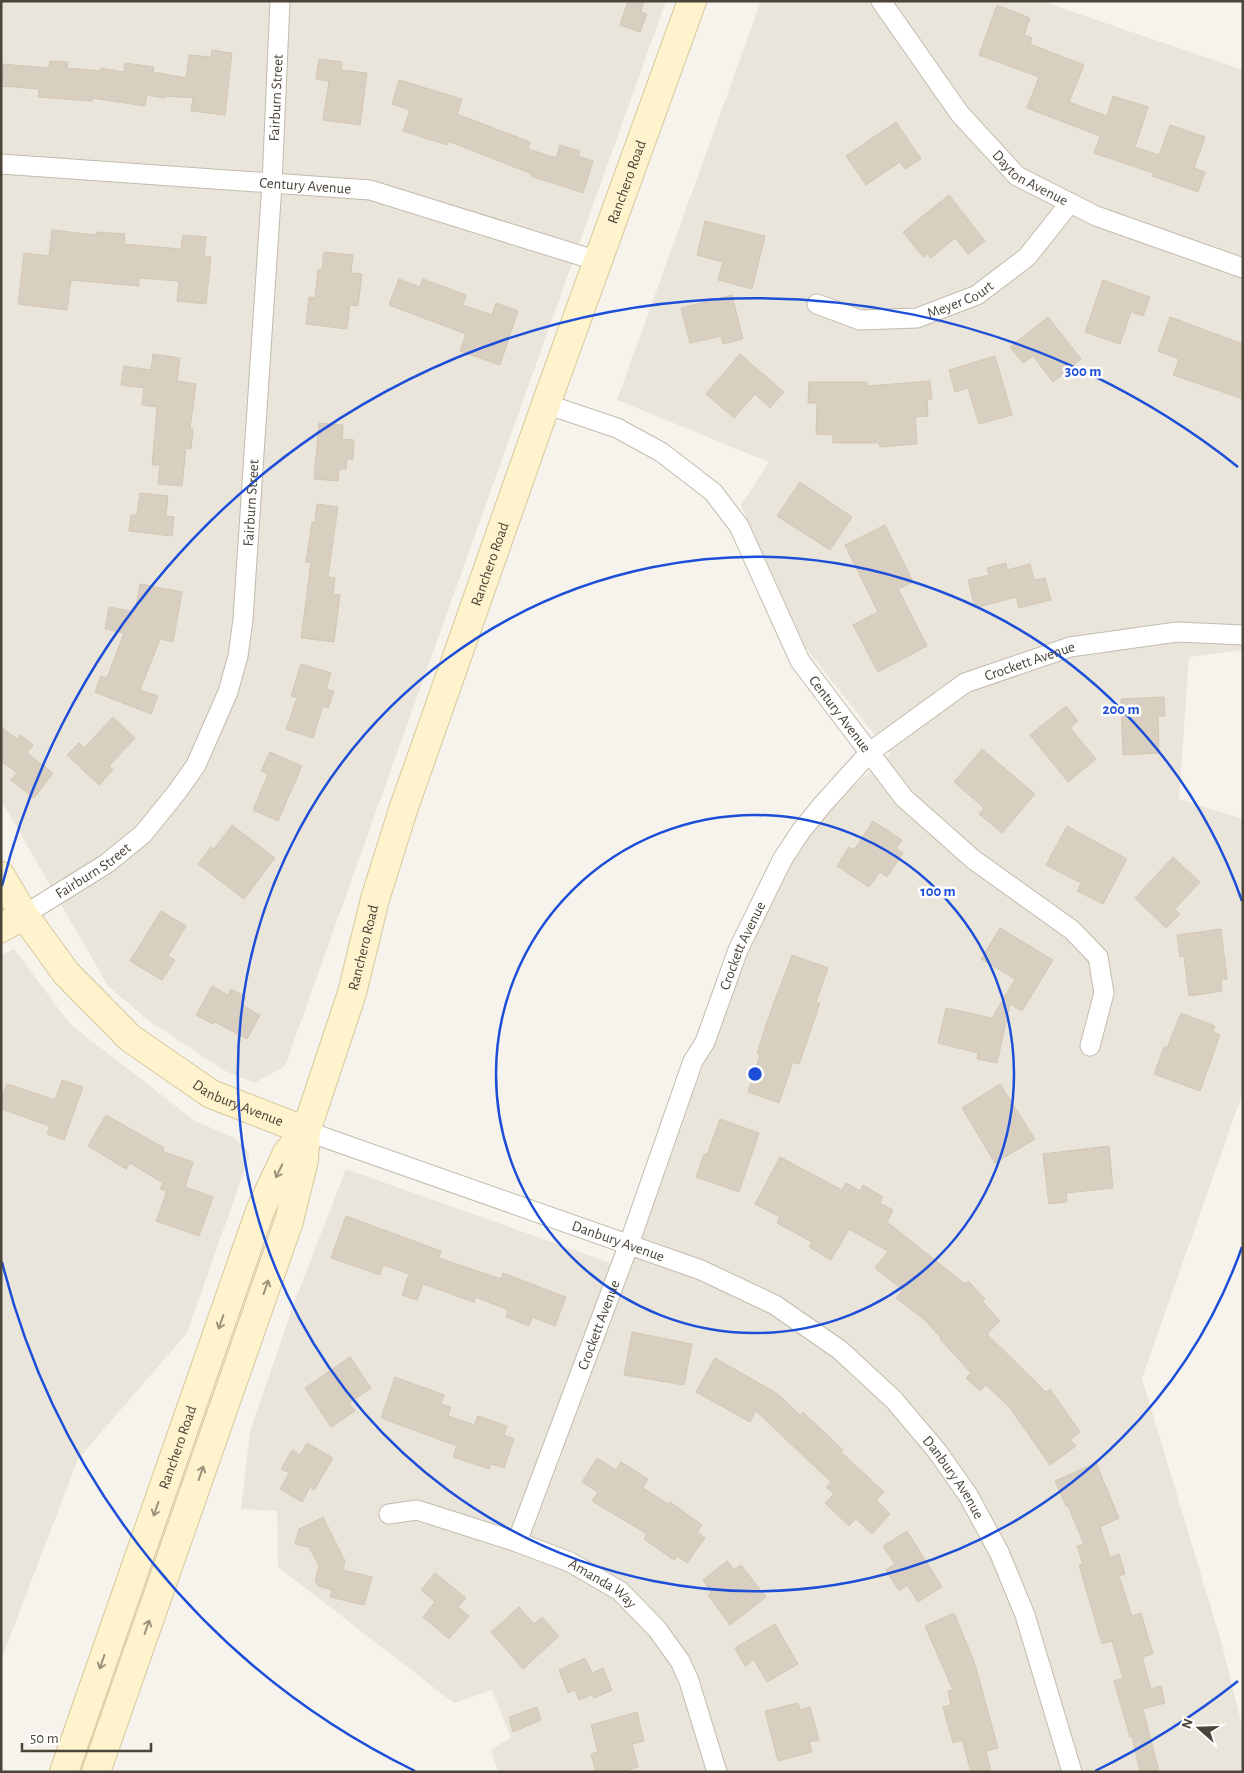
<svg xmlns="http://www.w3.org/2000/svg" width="1244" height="1773" viewBox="0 0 1244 1773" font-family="'Alegreya Sans',sans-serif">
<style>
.residential{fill:#eae5da}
.building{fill:#d8cfc1;stroke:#d3c7b4}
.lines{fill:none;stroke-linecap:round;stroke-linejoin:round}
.street-casing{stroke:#c2bbae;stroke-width:21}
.secondary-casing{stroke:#d6c79b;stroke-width:30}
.street{stroke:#fff;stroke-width:19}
.secondary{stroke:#fff3cd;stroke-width:28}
.oneway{stroke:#9c937c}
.ring{fill:none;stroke:#1d4ed8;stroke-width:2.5}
.labels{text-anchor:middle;stroke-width:5;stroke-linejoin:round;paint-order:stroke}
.street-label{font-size:15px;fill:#4b4439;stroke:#fff}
.centre{fill:#1d4ed8;stroke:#fff;stroke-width:2.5}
.ring-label{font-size:15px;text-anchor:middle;font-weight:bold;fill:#1d4ed8;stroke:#fff;stroke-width:5;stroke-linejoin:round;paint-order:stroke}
</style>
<rect width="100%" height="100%" fill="#f6f3ec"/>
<g class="residential">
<path d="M1,1H666L285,1066L254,1083L223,1070L148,1020L108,986L1,800Z"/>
<path d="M761,1H1041L1243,70V650L1189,657L1179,799L1243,819V1092L1142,1378L1221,1641L1243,1730V1772H498L491,1749L511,1738L492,1690L454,1703L278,1567L277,1511L241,1509L250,1432L293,1306L346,1169L630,1270L708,1051L760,917L796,849L827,810L890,754L796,636L741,505L769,462L617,400Z"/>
<path d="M14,949L70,1024L195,1121L235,1138L250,1154L187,1333L78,1459L1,1660V956Z"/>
</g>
<g class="building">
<path d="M628,1H644L641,12L647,14L640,32L620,25Z"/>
<path d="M997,5L1030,18L1024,35L1032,38L1030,44L1084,65L1069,102L1107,116L1113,96L1148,107L1135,147L1159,155L1170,125L1205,137L1194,168L1205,172L1198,192L1152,176L1153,173L1094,153L1100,136L1027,108L1039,77L979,55Z"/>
<path d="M212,50L232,53L225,115L191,111L193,98L165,96L164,98L147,95L145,106L92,98V101L38,97L39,89L1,86V64L49,68L50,61L68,62L67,68L101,71V68L124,72L125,63L154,67L153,72L186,78L189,55L211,57Z"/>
<path d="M319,59L342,62L341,70L367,73L360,125L323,120L329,81L316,79Z"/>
<path d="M399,80L462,99L457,114L530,142L528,149L556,158L560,145L580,151L578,156L593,161L583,193L531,176L532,174L448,141L447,145L403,131L410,110L392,104Z"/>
<path d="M896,122L921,159L905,169L900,162L866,185L846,156Z"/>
<path d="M949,195L985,241L968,254L955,238L931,258L927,254L923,257L903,232Z"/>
<path d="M705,221L765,236L752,289L718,280L723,262L697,255Z"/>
<path d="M52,230L96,235L97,232L125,234L124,244L181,249L183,235L206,237L204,256L211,257L206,304L177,301L179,281L139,278V286L71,280L67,310L18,304L24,253L49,256Z"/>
<path d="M324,252L353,255L351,273L362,274L358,306L350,305L347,329L306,324L309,297L315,298L318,269L322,270Z"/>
<path d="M399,279L420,287L423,279L466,295L463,305L492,315L496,303L518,311L500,365L460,351L466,334L389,305Z"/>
<path d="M1103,280L1150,297L1143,316L1131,312L1120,344L1085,332Z"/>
<path d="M732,295L743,339L723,344L721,336L690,343L681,308Z"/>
<path d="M1048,317L1081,359L1053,382L1033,356L1023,363L1010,347Z"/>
<path d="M1170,317L1243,344V399L1173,375L1179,359L1158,351Z"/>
<path d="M153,354L180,358L177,381L196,384L190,429H193L191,449L186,448L182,486L158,484L160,465H152L157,407L142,405L144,388L121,385L124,366L151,370Z"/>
<path d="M740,354L784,392L770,408L755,394L734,418L706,394Z"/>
<path d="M995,356L1012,415L979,424L968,388L955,392L949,370Z"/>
<path d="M930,381L932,399L927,400L928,416L915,417L917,444L880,447L879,443H833V435L816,434L817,403H808L809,382H867V386Z"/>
<path d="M319,423L343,425L342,439L354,440L353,459H347L346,469H339L338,481L314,479Z"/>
<path d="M800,482L852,517L830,550L777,516Z"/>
<path d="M140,493L168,496L166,516L174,517L172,536L129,531L131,515H137Z"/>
<path d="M317,504L338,507L328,577L335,578L333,594L340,595L334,642L301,638L311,563L306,562L312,522H315Z"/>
<path d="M885,525L913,582L898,589L927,646L878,672L853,625L878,612L845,545Z"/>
<path d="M1006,563L1007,570L1030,564L1034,580L1045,578L1051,600L1019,608L1016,597L975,608L968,580L989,575L987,568Z"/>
<path d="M140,584L182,592L173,642L160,639L140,690L158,696L151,714L95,692L101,676L107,678L124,633L105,629L109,607L135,612Z"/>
<path d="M301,664L331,673L326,689L334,691L328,708L323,706L313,738L286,729L297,698L291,696Z"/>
<path d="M1164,697L1165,716H1158L1159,753L1123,755L1121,699Z"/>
<path d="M1066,706L1078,721L1070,728L1096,759L1068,782L1030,735Z"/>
<path d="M113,717L135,738L109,766L113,770L99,785L67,755L79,743L84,748Z"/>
<path d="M1,727L17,739L20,735L33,745L27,753L53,773L34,798L11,780L17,773L1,761Z"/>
<path d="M982,749L1035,794L1002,833L979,814L984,808L954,782Z"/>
<path d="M270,752L302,766L278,821L253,810L268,774L261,771Z"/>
<path d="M873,821L902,840L896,848L903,853L887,877L880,872L869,887L837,866L849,847L854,850Z"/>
<path d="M232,825L275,858L244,899L198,864L211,847L214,849Z"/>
<path d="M1067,826L1127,859L1103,904L1077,891L1081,883L1046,865Z"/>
<path d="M1173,857L1200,882L1175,909L1180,914L1166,928L1135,898Z"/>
<path d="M161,911L186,926L168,956L175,960L162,980L130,961Z"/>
<path d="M1000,928L1053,960L1022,1011L1010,1004L997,1063L977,1059L978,1053L938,1043L946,1008L992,1018L1015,979L981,959Z"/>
<path d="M1221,929L1227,979L1221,980L1222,991L1189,996L1184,956L1180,957L1177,935Z"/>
<path d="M792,955L828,968L816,1002L820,1003L811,1030L799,1064L793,1062L779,1103L748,1092L760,1055L757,1053L769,1016Z"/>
<path d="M212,986L228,995L231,989L246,997L242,1005L260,1015L247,1039L215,1022L213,1024L196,1015Z"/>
<path d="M1181,1013L1215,1026L1213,1032L1220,1035L1200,1091L1154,1074L1164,1047L1167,1048Z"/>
<path d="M62,1080L83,1087L64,1140L47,1134L50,1126L1,1109V1100L7,1084L55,1100Z"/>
<path d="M1000,1084L1035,1139L995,1163L962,1108Z"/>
<path d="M106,1115L164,1148L162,1151L193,1162L185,1187L213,1197L199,1236L156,1221L167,1191L160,1189L163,1183L130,1163L126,1169L88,1146Z"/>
<path d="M720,1119L759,1133L739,1192L696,1177L704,1154L707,1155Z"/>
<path d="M1109,1146L1113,1188L1066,1193L1067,1202L1049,1204L1043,1154Z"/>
<path d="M780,1157L842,1190L846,1183L860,1191L863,1185L883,1197L880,1203L893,1210L887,1222L965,1284L968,1281L985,1299L982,1301L1000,1321L987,1334L1046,1392L1050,1389L1080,1432L1070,1439L1076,1446L1050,1465L1009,1407L986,1385L980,1391L966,1378L971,1373L940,1339L941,1338L925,1320L896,1298L903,1290L875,1268L888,1251L849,1229L831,1260L809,1247L812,1242L777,1223L780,1217L755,1204Z"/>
<path d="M346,1216L441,1251L439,1258L501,1279L503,1273L566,1297L555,1326L532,1317L529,1326L506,1317L508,1310L476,1297L474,1302L423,1284L417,1300L402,1295L409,1274L383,1265L380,1275L331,1258Z"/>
<path d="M632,1332L692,1344L684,1385L624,1375Z"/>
<path d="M350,1357L371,1388L349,1403L355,1411L331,1427L305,1388Z"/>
<path d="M715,1358L778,1394L800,1415L803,1412L843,1450L841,1452L884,1492L876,1500L890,1514L872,1534L856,1519L849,1526L825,1503L834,1494L826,1487L831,1482L756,1411L750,1422L696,1392Z"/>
<path d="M395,1377L444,1395L441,1404L451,1407L448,1416L474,1425L478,1416L507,1426L504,1435L514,1439L504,1468L491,1464L489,1469L453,1457L457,1446L381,1418Z"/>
<path d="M307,1443L333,1458L314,1490L310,1487L302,1502L280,1489L289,1473L281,1469L292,1450L300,1455Z"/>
<path d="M597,1458L616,1470L621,1462L648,1479L643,1488L668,1504L670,1502L702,1525L697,1532L705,1538L687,1563L677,1556L674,1560L644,1539L647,1534L592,1501L598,1492L582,1482Z"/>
<path d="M1096,1463L1119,1518L1100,1527L1110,1557L1119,1554L1125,1574L1119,1576L1132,1616L1141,1613L1153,1654L1142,1657L1151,1689L1161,1686L1165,1703L1143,1709L1159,1772H1140L1132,1736L1130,1737L1114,1681L1123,1678L1112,1641L1102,1644L1079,1565L1083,1564L1077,1546L1084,1544L1068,1506H1066L1055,1481Z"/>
<path d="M323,1517L345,1561L343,1570L372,1577L364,1605L330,1597L332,1590L318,1586L315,1581L319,1566L309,1547L295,1544L299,1529Z"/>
<path d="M907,1531L942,1587L918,1602L907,1585L899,1591L886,1570L895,1564L883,1546Z"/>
<path d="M727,1561L734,1570L741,1565L766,1597L730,1625L708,1595L711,1592L703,1580Z"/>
<path d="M435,1573L466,1598L458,1607L469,1616L449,1639L423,1617L435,1602L421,1590Z"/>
<path d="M519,1607L534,1624L542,1617L559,1636L523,1669L491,1632Z"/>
<path d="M954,1613L974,1661L998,1748L986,1751L991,1772H971L962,1740L953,1743L943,1707L951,1705L948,1691L953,1690L925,1626Z"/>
<path d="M775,1624L798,1664L767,1682L754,1660L745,1666L735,1648Z"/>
<path d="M585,1658L592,1673L603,1668L612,1690L594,1698L593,1694L579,1700L575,1690L568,1693L559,1670Z"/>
<path d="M798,1703L800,1710L810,1707L819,1740L809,1742L812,1752L778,1761L765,1711Z"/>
<path d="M537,1707L541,1720L513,1732L509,1717Z"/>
<path d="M637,1712L644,1741L632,1744L638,1767L620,1772H596L591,1754L598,1752L591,1725Z"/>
</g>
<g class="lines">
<g class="street-casing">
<g id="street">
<path id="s1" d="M881,1L960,114L1017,176L1096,216L1243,268"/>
<path id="s2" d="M1,164L370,190L598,261"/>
<path id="s3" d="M817,304L860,320L917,318L977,295L1027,257L1070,203"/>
<path id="s4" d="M546,404L617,428L661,452L713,492L739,526L800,661L904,798L974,860L1072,930L1098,957L1104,993L1090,1046"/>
<path id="s5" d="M24,915L106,864L143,834L177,792L196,765L228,692L238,656L243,619L272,184L280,1"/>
<path id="s6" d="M306,1131L701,1270L775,1305L840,1350L894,1400L937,1451L968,1495L999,1552L1025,1615L1072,1772"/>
<path id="s7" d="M389,1514L417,1510L517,1542L570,1562L620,1591L657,1629L680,1661L689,1681L717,1772"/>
<path id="s8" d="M517,1542L629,1244L693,1061L705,1042L738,950L782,860L801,831L823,804L870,752L965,683L1070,647L1177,632L1243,635"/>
</g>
</g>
<g class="secondary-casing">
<g id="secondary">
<path id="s9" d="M1,876L24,915L66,973L130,1038L211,1094L306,1131"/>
<path d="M1,928L24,915"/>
<path id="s10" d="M64,1772L260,1211L287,1153L306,1131"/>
<path id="s11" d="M96,1772L289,1221L304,1160L306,1131L352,993L375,899L403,810L546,404L692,1"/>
</g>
</g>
<use href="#street" class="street"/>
<use href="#secondary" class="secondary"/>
</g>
<defs><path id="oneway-shaft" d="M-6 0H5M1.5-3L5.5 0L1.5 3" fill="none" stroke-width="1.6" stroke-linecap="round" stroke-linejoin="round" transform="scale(1.25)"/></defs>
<g class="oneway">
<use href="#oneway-shaft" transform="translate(279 1171) rotate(116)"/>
<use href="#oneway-shaft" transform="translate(266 1287) rotate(-71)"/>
<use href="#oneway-shaft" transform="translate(221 1322) rotate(109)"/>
<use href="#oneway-shaft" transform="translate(201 1473) rotate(-71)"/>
<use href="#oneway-shaft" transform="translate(156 1509) rotate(109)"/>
<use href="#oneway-shaft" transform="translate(147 1627) rotate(-71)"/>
<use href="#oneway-shaft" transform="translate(102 1662) rotate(109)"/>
</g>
<g class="ring">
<circle cx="755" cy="1074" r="259"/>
<path d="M1242 1247A517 517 0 1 1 1242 901"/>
<path d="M1238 1681A776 776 0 0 1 1095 1771M415 1771A776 776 0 0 1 2 1262M2 886A776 776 0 0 1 1238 467"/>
</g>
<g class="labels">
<g class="street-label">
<text dy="5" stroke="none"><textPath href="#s5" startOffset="908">Fairburn Street</textPath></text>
<text dy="5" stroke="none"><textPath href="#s1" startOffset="234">Dayton Avenue</textPath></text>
<text dy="5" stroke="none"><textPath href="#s11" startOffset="1678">Ranchero Road</textPath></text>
<text dy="5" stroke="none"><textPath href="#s2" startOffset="305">Century Avenue</textPath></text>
<text dy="5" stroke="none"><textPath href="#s3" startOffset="150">Meyer Court</textPath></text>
<text dy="5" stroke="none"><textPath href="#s5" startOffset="502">Fairburn Street</textPath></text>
<text dy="5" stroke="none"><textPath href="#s11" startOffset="1272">Ranchero Road</textPath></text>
<text dy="5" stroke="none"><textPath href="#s8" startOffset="1058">Crockett Avenue</textPath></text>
<text dy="5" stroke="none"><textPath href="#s4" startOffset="448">Century Avenue</textPath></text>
<text dy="5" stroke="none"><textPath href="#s5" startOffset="82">Fairburn Street</textPath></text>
<text dy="5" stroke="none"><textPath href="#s8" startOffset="638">Crockett Avenue</textPath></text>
<text dy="5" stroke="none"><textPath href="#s11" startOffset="868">Ranchero Road</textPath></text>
<text dy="5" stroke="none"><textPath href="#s9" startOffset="335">Danbury Avenue</textPath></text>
<text dy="5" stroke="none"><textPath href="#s6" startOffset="331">Danbury Avenue</textPath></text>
<text dy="5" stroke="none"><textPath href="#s8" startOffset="232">Crockett Avenue</textPath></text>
<text dy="5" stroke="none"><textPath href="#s10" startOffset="344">Ranchero Road</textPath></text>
<text dy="5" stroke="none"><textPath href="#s6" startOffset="751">Danbury Avenue</textPath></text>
<text dy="5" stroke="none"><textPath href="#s7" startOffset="229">Amanda Way</textPath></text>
</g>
</g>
<circle cx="755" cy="1074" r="8" class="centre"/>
<g class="ring-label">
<text x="1083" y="376">300 m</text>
<text x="1121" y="714">200 m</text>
<text x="938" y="896">100 m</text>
</g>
<rect width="1244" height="1773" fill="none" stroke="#4b4439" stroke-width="5"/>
<g transform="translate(1199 1728) rotate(290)" stroke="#ffffff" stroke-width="4" paint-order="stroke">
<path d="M0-4L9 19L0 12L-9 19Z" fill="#4b4439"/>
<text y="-8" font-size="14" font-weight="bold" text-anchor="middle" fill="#4b4439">N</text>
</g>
<path d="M22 1743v8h129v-8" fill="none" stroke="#4b4439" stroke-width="2.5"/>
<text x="30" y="1743" font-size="15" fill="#4b4439" stroke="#ffffff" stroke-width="4" paint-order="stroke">50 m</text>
</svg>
